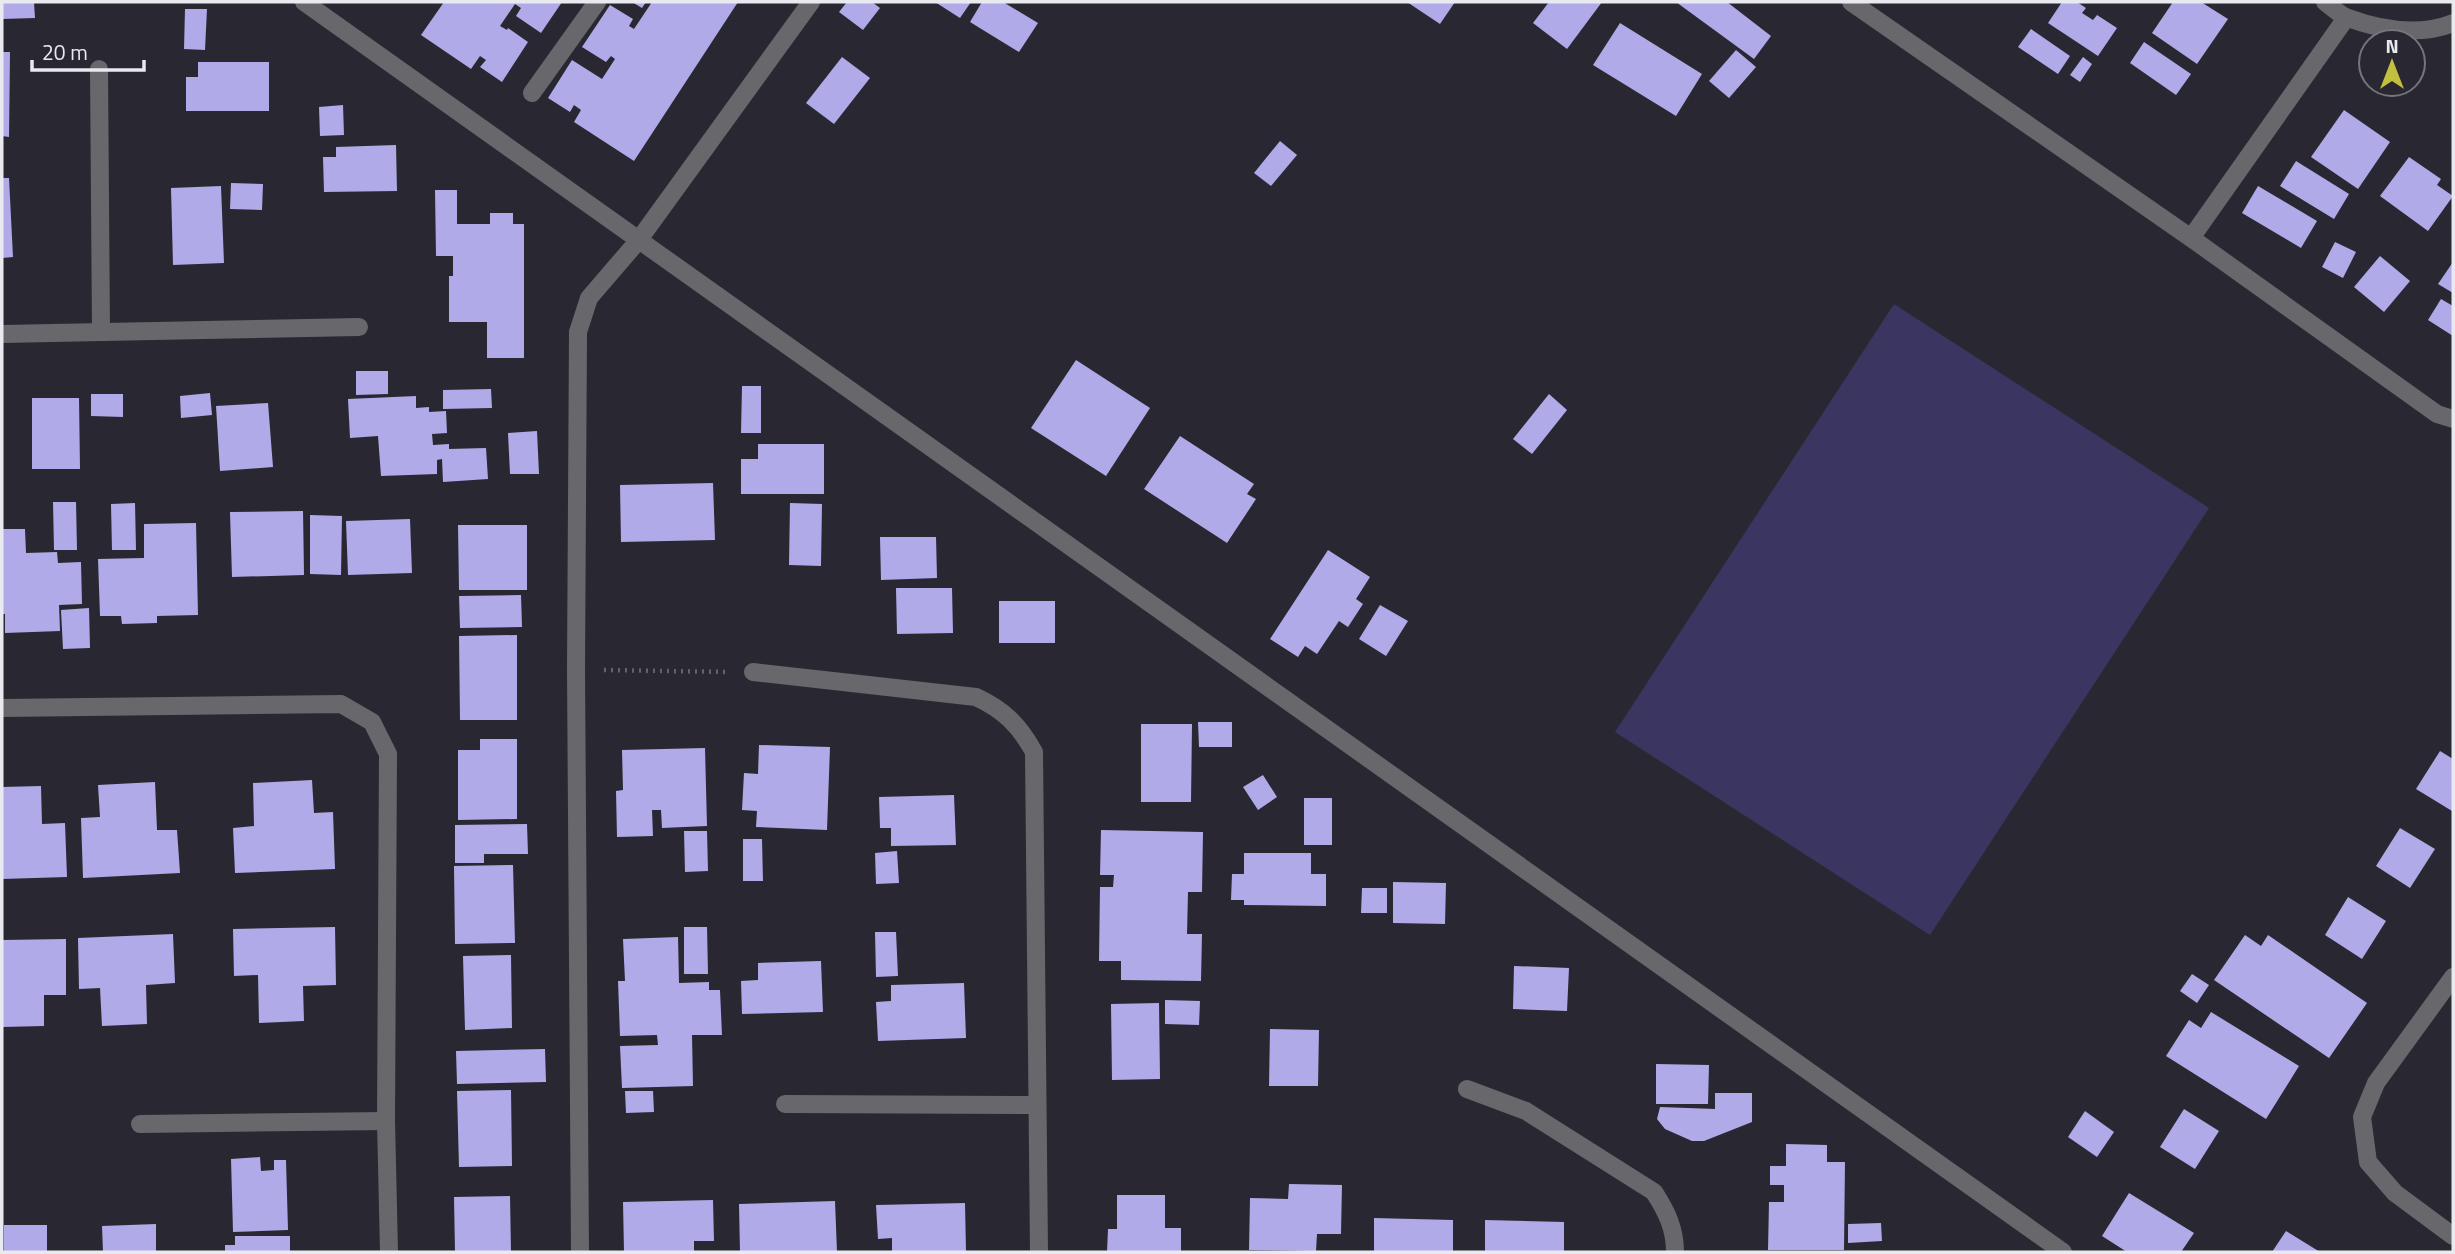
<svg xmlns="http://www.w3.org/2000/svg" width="2455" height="1254" viewBox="0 0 2455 1254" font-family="'Titillium Web',sans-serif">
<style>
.green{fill:#3b3561}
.building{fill:#b0aae8}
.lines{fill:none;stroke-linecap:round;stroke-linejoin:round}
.path{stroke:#63636c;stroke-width:4.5;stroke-dasharray:2 5;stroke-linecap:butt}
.minor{stroke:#67676c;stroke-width:18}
</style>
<rect width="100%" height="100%" fill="#292832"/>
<path class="green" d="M1894,304L2209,508L1930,935L1615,732Z"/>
<g class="building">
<path d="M2,2H34L35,18L2,19Z"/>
<path d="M444,2H562L541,33L516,16L521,8L515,4L500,26L507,30L508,28L528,42L502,82L480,67L486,60L480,56L471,69L421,35Z"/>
<path d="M632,2H646L642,8Z"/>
<path d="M652,2H738L634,161L574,122L581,110L574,105L570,112L548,98L572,60L602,79L615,59L611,56L606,62L582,47L610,5L633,19L629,26L634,29Z"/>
<path d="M847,2H872L880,8L863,30L839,12Z"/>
<path d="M935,2H971L960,18Z"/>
<path d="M982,2H1003L1038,23L1019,52L970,22Z"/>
<path d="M1407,2H1455L1440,24Z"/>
<path d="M1549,2H1602L1567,49L1533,23Z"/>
<path d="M1676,2H1727L1771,36L1754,59Z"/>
<path d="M2062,2H2077L2086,8L2082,13L2093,20L2097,15L2117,28L2098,56L2048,23Z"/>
<path d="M2173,2H2201L2228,19L2197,64L2152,33Z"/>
<path d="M185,9H207L205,50L184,49Z"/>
<path d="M1620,23L1702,74L1676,116L1593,65Z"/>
<path d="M2031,29L2070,56L2058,74L2018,47Z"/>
<path d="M2144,42L2191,74L2176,95L2130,63Z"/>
<path d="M1736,50L1756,67L1729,98L1709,81Z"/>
<path d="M2,52H10L9,137L2,136Z"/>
<path d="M842,57L870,78L834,124L806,103Z"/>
<path d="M2083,57L2092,64L2080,82L2070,75Z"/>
<path d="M198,62H269V111H186V77H198Z"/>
<path d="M343,105L344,135L320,136L319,107Z"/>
<path d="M2344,110L2390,142L2358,189L2311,157Z"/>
<path d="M1280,141L1297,155L1271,186L1254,173Z"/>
<path d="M396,145L397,191L324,192L323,157H336V147Z"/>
<path d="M2409,157L2441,179L2437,185L2453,196L2428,231L2380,196Z"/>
<path d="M2296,161L2349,194L2334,219L2280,186Z"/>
<path d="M2,178H9L13,257L2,258Z"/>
<path d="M231,183L263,184L262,210L230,209Z"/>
<path d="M221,186L224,263L173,265L171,188Z"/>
<path d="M2258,186L2317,221L2301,248L2242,213Z"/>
<path d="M435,190H457V224H490V213H513V224H524V358H487V322H449V276H453V256H436Z"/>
<path d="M2335,242L2356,252L2343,278L2322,267Z"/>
<path d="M2380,256L2410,281L2384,312L2354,287Z"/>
<path d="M2453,262V293L2438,284Z"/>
<path d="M2441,299L2453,306V336L2428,320Z"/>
<path d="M1076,360L1150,408L1106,476L1031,428Z"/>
<path d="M356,371H388V394L356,395Z"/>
<path d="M742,386H761V433H741Z"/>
<path d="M491,389L492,408L443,409V390Z"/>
<path d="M210,393L212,415L181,418L180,396Z"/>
<path d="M91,394H123V417L91,416Z"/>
<path d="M1549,394L1567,410L1532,454L1513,439Z"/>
<path d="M416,396V408L429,407V412L446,411L447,433L432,434L433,445L449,444V449L486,448L488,479L443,482L442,459L437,460V474L381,476L378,436L350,438L348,399Z"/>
<path d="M32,398H79L80,469H32Z"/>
<path d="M268,403L273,467L220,471L216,406Z"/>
<path d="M537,431L539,474H510L508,433Z"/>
<path d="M1180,436L1254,484L1247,494L1256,499L1227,543L1144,489Z"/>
<path d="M758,444H824V494H741V459H758Z"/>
<path d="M713,483L715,540L621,542L620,485Z"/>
<path d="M53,502H76L77,550H54Z"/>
<path d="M135,503L136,550H112L111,504Z"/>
<path d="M790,503L822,504L821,566L789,565Z"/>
<path d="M303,511L304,575L232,577L230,512Z"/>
<path d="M310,515L342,516L341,575L310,574Z"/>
<path d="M410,519L412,573L348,575L346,521Z"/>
<path d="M196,523L198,615L157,616V623L122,624L121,616H100L98,559L144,558V524Z"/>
<path d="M458,525H527V590H459Z"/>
<path d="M2,529H25L26,553L57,552L58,563L81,562L82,604L59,605L60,631L5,633V614H2Z"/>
<path d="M880,537H936L937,578L881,580Z"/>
<path d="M1328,550L1370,577L1356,599L1363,604L1348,627L1339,621L1317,654L1305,646L1298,657L1270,639Z"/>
<path d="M896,588H952L953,633L897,634Z"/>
<path d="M521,595L522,627L460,628L459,596Z"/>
<rect x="999" y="601" width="56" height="42"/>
<path d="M1380,605L1408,621L1386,656L1359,639Z"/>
<path d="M89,608L90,648L63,649L61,610Z"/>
<path d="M517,635V720H460L459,636Z"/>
<path d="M1198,722H1232V747H1199Z"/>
<path d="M1141,724H1192L1191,802H1141Z"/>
<path d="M480,739H517V819L458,820V750H480Z"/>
<path d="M759,745L830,747L827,830L756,827L757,811L742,810L744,773L758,774Z"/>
<path d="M705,748L707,826L662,828L661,810H652L653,836L617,837L616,791L623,790L622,750Z"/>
<path d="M2440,751L2453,759L2452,811L2416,789Z"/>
<path d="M1263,775L1277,797L1258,810L1243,787Z"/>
<path d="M312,780L314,813L333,812L335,869L235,873L233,828L254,826L253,783Z"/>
<path d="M155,782L157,830H177L180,873L83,878L81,818L100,817L98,785Z"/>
<path d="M41,786L42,824L65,823L67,877L2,879V787Z"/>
<path d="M954,795L956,845L891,846V828H880L879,797Z"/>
<rect x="1304" y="798" width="28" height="47"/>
<path d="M527,824L528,854H484V863H455V825Z"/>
<path d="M2400,828L2435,849L2410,888L2376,866Z"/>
<path d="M1101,830L1203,832L1202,892H1188L1187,934H1202L1201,981L1121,980V961H1099L1100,887H1113L1114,875H1100Z"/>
<path d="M684,831H707L708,871L685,872Z"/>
<path d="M743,839H762L763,881H743Z"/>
<path d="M897,851L899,883L876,884L875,853Z"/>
<path d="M1244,853H1311V874H1326V906L1244,905V900H1231L1232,874H1244Z"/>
<path d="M513,865L515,943L455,944L454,866Z"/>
<path d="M1393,882L1446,883L1445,924L1393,923Z"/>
<path d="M1362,888H1387V913H1361Z"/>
<path d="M2348,897L2386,921L2362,959L2325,935Z"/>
<path d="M335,927L336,985L303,986L304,1021L259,1023L258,975L234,976L233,929Z"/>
<path d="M684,927H707L708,974H684Z"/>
<path d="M875,932H896L898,976L876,977Z"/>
<path d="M173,934L175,983L146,985L147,1024L102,1026L100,988L79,989L78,938Z"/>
<path d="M2245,935L2261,946L2268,935L2367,1003L2329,1058L2214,980Z"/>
<path d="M678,937L679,983L709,982V990H720L722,1035H692L693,1086L622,1088L620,1046L658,1045L657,1035L620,1036L618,981H625L623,939Z"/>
<path d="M66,939V995H44V1026L2,1027V940Z"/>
<path d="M511,955L512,1028L465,1030L463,956Z"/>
<path d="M821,961L823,1012L742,1014L741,981L758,980V963Z"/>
<path d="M1514,966L1569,968L1567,1011L1513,1009Z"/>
<path d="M2192,974L2209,985L2197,1003L2180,991Z"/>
<path d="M964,983L966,1038L878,1041L876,1002L891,1001V985Z"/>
<path d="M1165,1000L1200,1001L1199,1025L1165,1024Z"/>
<path d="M1159,1003L1160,1079L1112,1080L1111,1004Z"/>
<path d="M2211,1012L2299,1066L2266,1119L2166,1056L2189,1020L2201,1028Z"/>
<path d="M1270,1029L1319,1030L1318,1086H1269Z"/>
<path d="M545,1049L546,1082L457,1084L456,1051Z"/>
<path d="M1656,1064L1709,1065L1708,1104H1656Z"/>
<path d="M511,1090L512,1166L459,1167L457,1091Z"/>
<path d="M625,1091H653L654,1112L626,1113Z"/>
<path d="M1715,1093H1752V1122L1704,1141H1692L1665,1129L1657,1119L1660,1107L1715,1109Z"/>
<path d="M2184,1109L2219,1131L2195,1169L2160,1147Z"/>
<path d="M2085,1111L2114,1132L2097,1157L2068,1137Z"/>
<path d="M1786,1144L1827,1145V1162H1845L1844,1250H1768L1769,1202H1784V1185H1770V1166H1786Z"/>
<path d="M260,1157L261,1171L274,1170V1160H286L288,1230L233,1232L231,1159Z"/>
<path d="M1289,1184L1342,1185L1341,1234H1317L1316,1251L1249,1250L1250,1198L1288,1199Z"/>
<path d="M2129,1193L2194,1233L2181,1252H2127L2102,1236Z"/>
<path d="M1117,1195H1165V1228H1181V1252H1107L1108,1229H1117Z"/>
<path d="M510,1196L511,1252H455L454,1197Z"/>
<path d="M713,1200L714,1241H694V1252H624L623,1202Z"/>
<path d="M835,1201L837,1252H740L739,1204Z"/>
<path d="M965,1203L966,1252H892V1238L878,1239L876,1205Z"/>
<path d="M1374,1218L1453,1220V1252H1374Z"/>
<path d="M1485,1220L1564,1222V1252H1485Z"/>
<path d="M1881,1223L1882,1241L1848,1243V1224Z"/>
<path d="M156,1224V1252H103L102,1226Z"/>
<rect x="4" y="1225" width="43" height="27"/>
<path d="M2286,1231L2320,1252H2272Z"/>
<path d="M235,1236H290V1252H225V1245H235Z"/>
</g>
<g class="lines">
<path class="path" d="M604,670L728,672"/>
<g class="minor">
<path d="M304,2L2063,1252"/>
<path d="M1851,2L2191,238L2437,414L2453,419"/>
<path d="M2325,2C2332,7 2340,15 2348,18C2381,30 2420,36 2453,23"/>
<path d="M99,69L101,332"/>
<path d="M532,93L597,2"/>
<path d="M2191,238L2346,18"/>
<path d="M2,334L359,327"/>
<path d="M753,672L976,697C1004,710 1019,725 1034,752L1039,1252"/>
<path d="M2,708L341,704L372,722L388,754L386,1121L389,1252"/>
<path d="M2453,977L2376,1083L2362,1117L2368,1162L2395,1193L2453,1236"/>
<path d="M1467,1089L1526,1111L1654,1192C1667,1212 1675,1229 1675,1252"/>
<path d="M785,1104L1037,1105"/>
<path d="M140,1124L386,1121"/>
<path d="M580,1252L576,670L578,332L589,298L638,241L811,2"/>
</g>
</g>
<rect width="2455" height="1254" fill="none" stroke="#e9e9f0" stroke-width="7"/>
<g transform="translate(2392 63)"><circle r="33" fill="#292832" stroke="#76757e" stroke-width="2"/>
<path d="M0-5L12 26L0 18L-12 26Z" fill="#c1be40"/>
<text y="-10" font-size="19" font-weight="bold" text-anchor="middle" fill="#e9e9f0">N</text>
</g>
<path d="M32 60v10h112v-10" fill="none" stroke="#e9e9f0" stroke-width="3.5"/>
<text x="42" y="60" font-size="21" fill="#e9e9f0" stroke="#292832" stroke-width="5" paint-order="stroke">20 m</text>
</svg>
